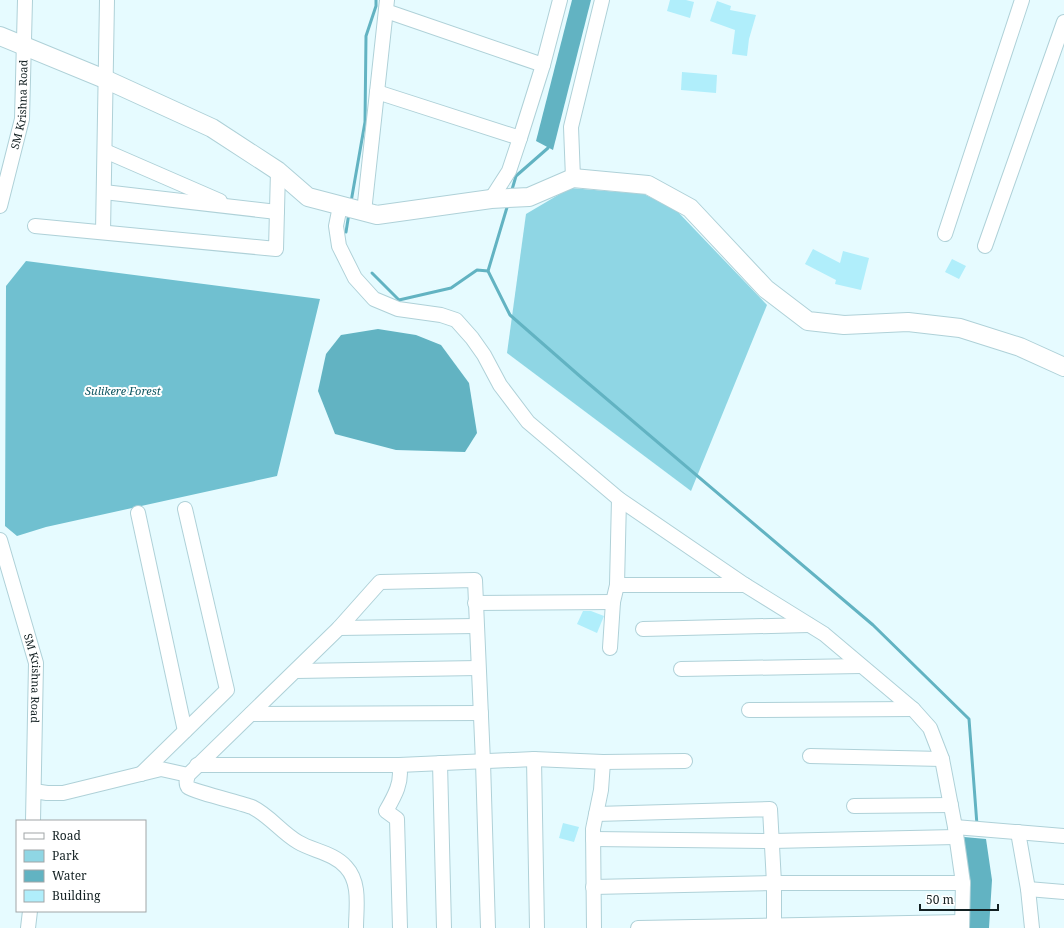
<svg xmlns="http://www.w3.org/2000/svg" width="1064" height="928" viewBox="0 0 1064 928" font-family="'Noto Serif',serif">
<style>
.green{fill:#8fd6e4}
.forest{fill:#70c0d0}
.water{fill:#62b3c2}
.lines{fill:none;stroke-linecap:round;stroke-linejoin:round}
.stream{stroke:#62b3c2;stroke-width:3}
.building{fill:#b0eefb}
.minor-casing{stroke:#afd1d8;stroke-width:16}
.major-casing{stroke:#afd1d8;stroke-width:20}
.minor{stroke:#fff;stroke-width:14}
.major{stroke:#fff;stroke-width:18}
.labels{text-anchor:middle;stroke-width:4;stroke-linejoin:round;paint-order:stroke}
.street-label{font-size:11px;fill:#132022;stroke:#fff}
.park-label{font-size:11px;font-style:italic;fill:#105661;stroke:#fff}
</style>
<rect width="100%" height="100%" fill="#e6fbff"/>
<path class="green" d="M570,188L644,194L677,211L767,305L691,491L507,353L526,214Z"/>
<path class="forest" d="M26,261L320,299L277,476L46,527L17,536L5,526L6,286Z"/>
<g class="water">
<path d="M572,0H591L553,150L536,141Z"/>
<path d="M378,329L416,335L441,345L469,383L477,433L465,452L396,450L335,434L318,391L326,354L341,335Z"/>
<path d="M964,837L986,839L992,880L989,928H966L969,877Z"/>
</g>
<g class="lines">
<g class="stream">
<path d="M511,193L516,176L548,148L549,144"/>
<path d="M351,202L365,122L366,36L376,6V0"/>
<path d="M508,204L488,271L510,315L582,378L873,625L969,719L977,825"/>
<path d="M346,232L349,213"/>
<path d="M372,273L399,300L451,288L477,270L488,271"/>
</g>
</g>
<g class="building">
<path d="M670,0H686L694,2L690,18L667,11Z"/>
<path d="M717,1L731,6L730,10L756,15L749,39L747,56L732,54L735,30L710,21Z"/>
<path d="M682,72L717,75L716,93L681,90Z"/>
<path d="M813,249L840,263L843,251L869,258L861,290L835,284L836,280L805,264Z"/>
<path d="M952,259L966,266L959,279L945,272Z"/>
<path d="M583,611H591L604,616L597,633L577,624Z"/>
<path d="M563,823L579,827L574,842L559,838Z"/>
</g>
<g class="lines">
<g class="minor-casing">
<g id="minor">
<path d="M386,11L543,65"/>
<path d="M377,92L520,138L543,65L560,0"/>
<path d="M105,151L220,201"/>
<path d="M573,178L571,127L602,0"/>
<path d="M104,192L277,212"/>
<path d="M491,199L509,171L520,138"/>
<path id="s1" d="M0,206L22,119L25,0"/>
<path d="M340,206L336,226L339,246L355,278L374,299L398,309L441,315L456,320L472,338L484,355L500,385L528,422L619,499L745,585L824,634L913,709L930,728L942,759L955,827L963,883L962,928"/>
<path d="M364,212L387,0"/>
<path d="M35,226L276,249L278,171"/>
<path d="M103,232L107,0"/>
<path d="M945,234L1022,0"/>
<path d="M985,246L1064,22"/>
<path d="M138,513L185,731"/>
<path id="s2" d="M0,540L36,663L33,821"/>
<path d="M617,585H745"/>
<path d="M475,603L613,602"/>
<path d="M339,628L475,626"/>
<path d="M643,629L809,625"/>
<path d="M610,648L613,602L617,585L619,499"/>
<path d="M681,669L861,666"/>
<path d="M296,671L478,668"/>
<path d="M749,710L913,709"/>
<path d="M251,714L481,713"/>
<path d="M810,756L942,759"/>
<path d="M534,759L537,928"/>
<path d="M440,763L444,928"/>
<path d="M197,765H399L534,759L603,762L685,761"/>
<path d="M399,765C403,782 394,797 386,811L397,819L400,928"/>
<path d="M141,774L227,690L185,509"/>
<path d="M34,791L47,793H63L161,769L188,775"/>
<path d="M854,806L951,805"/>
<path d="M596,814L770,809L774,883V928"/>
<path d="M955,827L1064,836"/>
<path d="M1018,832L1028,889L1032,928"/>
<path d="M593,839L772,841L956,837"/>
<path d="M593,887L774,883H963"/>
<path d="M1028,889L1064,892"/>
<path d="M28,928L30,911"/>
<path d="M356,928C356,908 361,883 346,867C334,853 313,851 298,842C281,832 270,816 252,807C241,803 192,791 188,787C185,783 187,779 188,775L339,628L380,582L475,580L483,762L488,928"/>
<path d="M594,928L593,829L601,790L603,762"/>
<path d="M638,928L962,922"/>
</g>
</g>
<g class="major-casing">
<path id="major" d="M0,36L107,80L212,128L278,171L308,197L377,215L491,199L529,197L573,178L648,185L690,208L766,289L808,321L844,325L908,322L960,328L1020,347L1064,367"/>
</g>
<use href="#minor" class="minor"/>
<use href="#major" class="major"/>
</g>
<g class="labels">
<g class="street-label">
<text dy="4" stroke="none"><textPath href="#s1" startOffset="104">SM Krishna Road</textPath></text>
<text dy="4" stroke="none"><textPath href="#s2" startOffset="143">SM Krishna Road</textPath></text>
</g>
<g class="park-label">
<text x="123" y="395">Sulikere Forest</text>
</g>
</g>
<rect x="16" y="820" width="130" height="92" fill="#ffffff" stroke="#a1a6a7"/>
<rect x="24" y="833" width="20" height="6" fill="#ffffff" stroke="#a1a6a7"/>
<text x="52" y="840" font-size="12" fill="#132022">Road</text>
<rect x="24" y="850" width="20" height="12" fill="#8fd6e4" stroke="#a1a6a7"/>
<text x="52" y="860" font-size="12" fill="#132022">Park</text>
<rect x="24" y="870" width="20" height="12" fill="#62b3c2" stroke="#a1a6a7"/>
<text x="52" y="880" font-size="12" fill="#132022">Water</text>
<rect x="24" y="890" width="20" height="12" fill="#b0eefb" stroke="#a1a6a7"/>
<text x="52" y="900" font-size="12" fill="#132022">Building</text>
<path d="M920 904v6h78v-6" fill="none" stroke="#132022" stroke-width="2"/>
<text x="926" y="904" font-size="12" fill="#132022" stroke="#ffffff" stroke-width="3" paint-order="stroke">50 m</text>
</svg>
